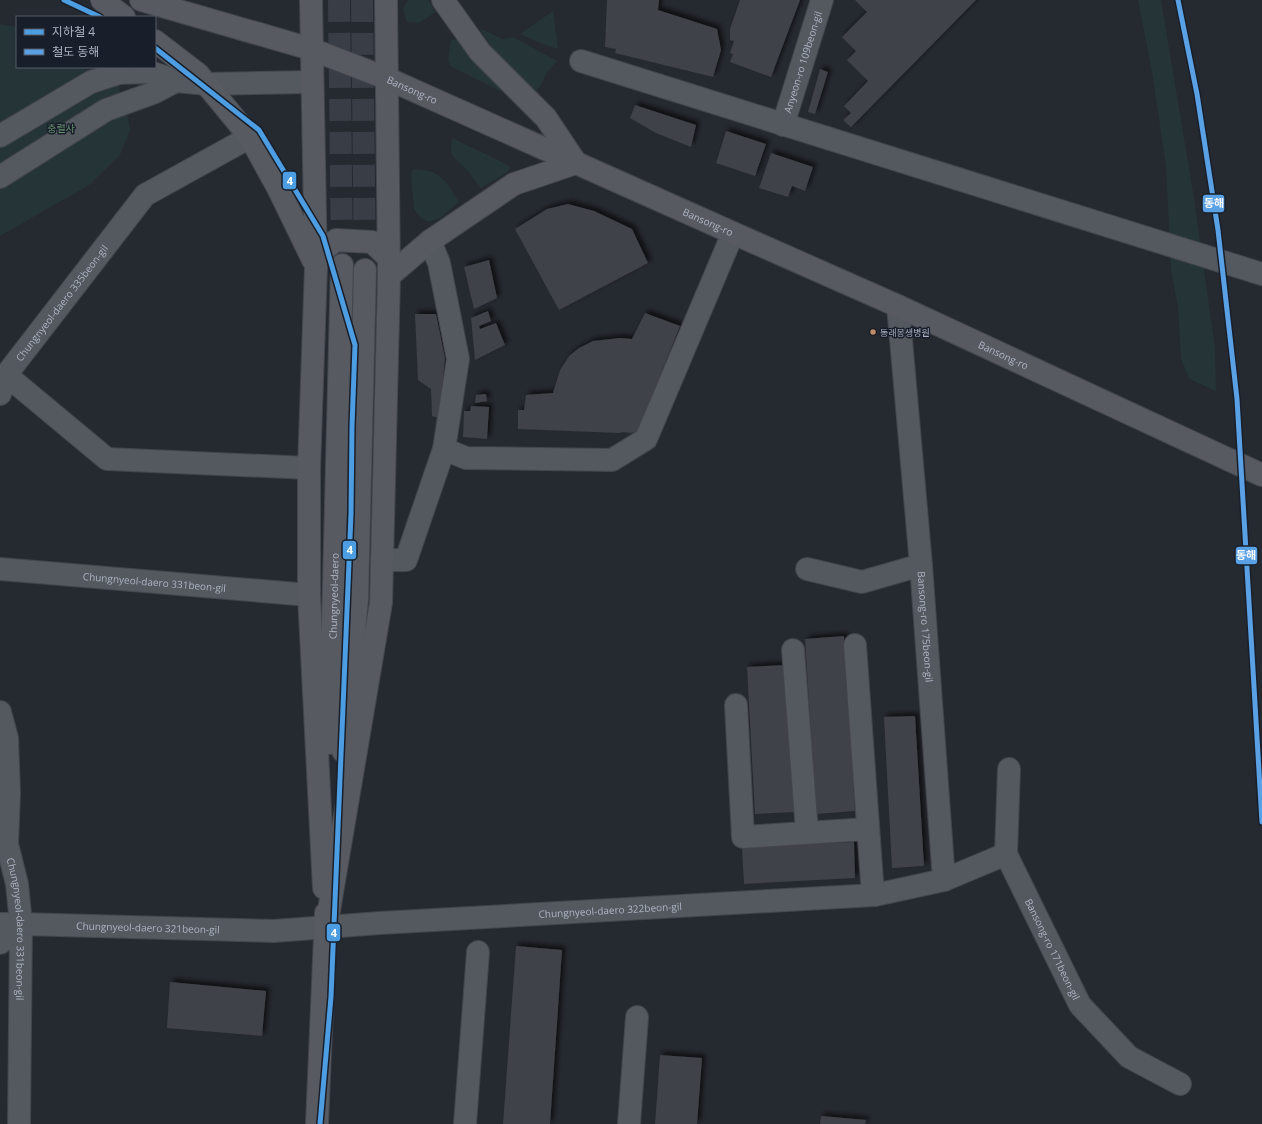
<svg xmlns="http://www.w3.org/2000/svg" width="1262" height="1124" viewBox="0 0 1262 1124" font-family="'Open Sans','Noto Sans KR',sans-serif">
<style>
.green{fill:#253437}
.building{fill:#3f4249;filter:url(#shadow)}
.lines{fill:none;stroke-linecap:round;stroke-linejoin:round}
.major-tunnel{stroke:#393e46;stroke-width:22;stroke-dasharray:22 11;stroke-linecap:butt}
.minor-casing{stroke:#42454b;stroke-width:24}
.major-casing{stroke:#42464d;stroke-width:24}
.minor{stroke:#54585f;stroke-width:22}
.major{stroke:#575a61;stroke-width:22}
.rail-1-casing{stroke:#191f2a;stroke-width:8}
.rail-1{stroke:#5aa0e4;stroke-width:5}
.metro-1-casing{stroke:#191f2a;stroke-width:8}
.metro-1{stroke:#4c9de2;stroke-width:5}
.bus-dot{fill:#c18c65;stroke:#191f2a;stroke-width:1.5}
.labels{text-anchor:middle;stroke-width:3;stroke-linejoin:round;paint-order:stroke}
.bus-label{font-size:9px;fill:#adb4c3;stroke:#191f2a;text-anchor:start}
.street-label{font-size:10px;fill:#adb4c3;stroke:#191f2a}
.park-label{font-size:10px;fill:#679173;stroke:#191f2a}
.line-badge{stroke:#191f2a;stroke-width:1.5}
.badge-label{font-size:11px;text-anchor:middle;font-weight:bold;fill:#fff}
</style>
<defs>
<filter id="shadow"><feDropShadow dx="3.5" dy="-3.5" stdDeviation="2" flood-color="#0009"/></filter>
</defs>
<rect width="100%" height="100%" fill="#252930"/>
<g class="green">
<path d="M408,0H428L436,12L419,23L407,22L403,9Z"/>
<path d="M1138,0H1161L1194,198L1215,348L1216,391L1189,379L1181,358L1178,307L1171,270L1166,166L1152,72Z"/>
<path d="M553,11L558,49L540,43L520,34Z"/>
<path d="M0,24L17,27V67H111L126,107L130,130L120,155L89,185L0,236Z"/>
<path d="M479,28L503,39L513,37L557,61L546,74L541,85L537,90L531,87L494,51Z"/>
<path d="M457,39L468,55L503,89L500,91L450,66L448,59L451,40Z"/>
<path d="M452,138L498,160L511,167L508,172L481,188C476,182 472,176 467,170C455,156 449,162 452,138Z"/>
<path d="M413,169C442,170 445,180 459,202L440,218L429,222L421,218L414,209L411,175Z"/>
</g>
<g class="building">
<path d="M607,0H659L658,10L717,29L721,50L713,77L615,53L616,49L605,47Z"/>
<path d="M740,0H800L771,77L730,62L733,54L730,53L734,41L730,40V29Z"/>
<path d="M855,0H976L851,127L843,120L851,113L844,106L868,81L847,60L856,51L842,37L867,12Z"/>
<path d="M820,69L828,72L815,114L808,112Z"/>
<path d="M635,105L696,125L691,147L656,133L630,118Z"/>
<path d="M726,131L766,144L755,176L716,163Z"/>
<path d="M771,153L813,167L805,191L792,186L788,197L759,188Z"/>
<path d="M568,204L594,211L632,229L648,263L559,310L515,229L547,209Z"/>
<path d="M489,260L497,298L474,309L464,267Z"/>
<path d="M488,311L491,321L479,326L480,329L496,323L505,345L475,360L471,318Z"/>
<path d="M645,313L680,326L637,432L630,433L624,432L619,433L518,429V410H524L526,395L553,393L560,370L569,356L579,348L593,341L620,338L632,339Z"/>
<path d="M415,314H436L445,358L439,418L432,416L431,389L418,380Z"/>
<path d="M486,394L487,401L475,403L476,395Z"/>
<path d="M471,406L489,407L487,439L463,437L464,411H470Z"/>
<path d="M844,636L855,811L816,814L805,639Z"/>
<path d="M786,665L795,812L755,814L747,667Z"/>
<path d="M915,716L924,866L892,868L884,717Z"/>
<path d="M854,842L855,878L744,884L742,847Z"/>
<path d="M516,946L562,950L550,1124H503Z"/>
<path d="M170,982L266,991L262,1036L167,1028Z"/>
<path d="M660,1055L702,1058L697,1124H655Z"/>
<path d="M821,1116L866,1120L865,1124H820Z"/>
</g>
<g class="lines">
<g class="major-tunnel">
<path d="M339,0L342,265"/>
<path d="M362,0L365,270"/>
</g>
<g class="minor-casing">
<g id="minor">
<path d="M581,61L1262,274"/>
<path d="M119,73L150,72L176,81L207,84L312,82"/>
<path id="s1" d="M783,125L822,0"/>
<path d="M0,136L91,82L119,73L120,67"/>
<path d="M0,177L106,110L153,93L176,81"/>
<path id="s2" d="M898,306L921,565L944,880"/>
<path d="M6,375L107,459L309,468"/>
<path id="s3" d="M0,394L6,375L145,195L250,137"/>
<path d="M444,449L466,458L612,460L646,439L733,233"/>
<path d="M382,560H406L444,449L458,359L439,263L430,241"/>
<path id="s4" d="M0,569L309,595"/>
<path d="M807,569L862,582L921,565"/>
<path d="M855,645L873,895"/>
<path d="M793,650L807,832"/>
<path d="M736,705L743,837L868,829"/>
<path id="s5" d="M0,712L7,738L9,793L7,844L17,884L21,924L19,1124"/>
<path id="s6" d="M1009,769L1006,854L1080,1005L1129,1057L1180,1084"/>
<path id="s7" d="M0,924H21L274,931L380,923L875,895L944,880L1006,854"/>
<path d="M0,943L21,924"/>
<path d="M465,1124L478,952"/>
<path d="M629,1124L637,1017"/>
</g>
</g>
<g class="major-casing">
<g id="major">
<path d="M102,0L124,17"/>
<path id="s8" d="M141,0L311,49L386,78L733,233L898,306L1262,475"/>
<path d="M311,0L316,267L309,468V595L324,888"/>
<path d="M155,41L198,74L250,137L278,188L313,260"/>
<path d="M316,256L336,240L372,242L389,258"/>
<path d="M389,276L430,241L514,184L576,163L546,118L480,52L443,0"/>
<path id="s9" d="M330,743L342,265"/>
<path d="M343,751L357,599L365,270"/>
<path d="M326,928L381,603L389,276L386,0"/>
<path d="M317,1124L326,913"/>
</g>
</g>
<use href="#minor" class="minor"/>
<use href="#major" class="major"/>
<g class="rail-1-casing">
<path id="rail-1" d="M1178,0L1197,94L1218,230L1237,399L1262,822"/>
</g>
<use href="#rail-1" class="rail-1"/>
<g class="metro-1-casing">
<g id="metro-1">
<path d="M64,0L100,17"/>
<path d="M155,48L259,130L323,236L355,345L352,426L351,514L331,997L320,1124"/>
</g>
</g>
<use href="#metro-1" class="metro-1"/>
</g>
<circle class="bus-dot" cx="873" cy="332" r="3.5"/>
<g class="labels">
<g class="bus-label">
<text x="880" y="336">동래봉생병원</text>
</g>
<g class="street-label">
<text dy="4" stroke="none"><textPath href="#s1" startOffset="66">Anyeon-ro 109beon-gil</textPath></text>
<text dy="4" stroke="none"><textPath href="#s8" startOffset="286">Bansong-ro</textPath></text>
<text dy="4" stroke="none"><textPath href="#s8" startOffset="610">Bansong-ro</textPath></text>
<text dy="4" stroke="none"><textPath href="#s3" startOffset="111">Chungnyeol-daero 335beon-gil</textPath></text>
<text dy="4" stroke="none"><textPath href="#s8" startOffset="934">Bansong-ro</textPath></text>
<text dy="4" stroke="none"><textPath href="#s4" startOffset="155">Chungnyeol-daero 331beon-gil</textPath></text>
<text dy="4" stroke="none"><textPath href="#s9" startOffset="147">Chungnyeol-daero</textPath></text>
<text dy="4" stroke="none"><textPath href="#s2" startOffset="322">Bansong-ro 175beon-gil</textPath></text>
<text dy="4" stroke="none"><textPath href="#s7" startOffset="611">Chungnyeol-daero 322beon-gil</textPath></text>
<text dy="4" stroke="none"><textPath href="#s7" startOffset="148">Chungnyeol-daero 321beon-gil</textPath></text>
<text dy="4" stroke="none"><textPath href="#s5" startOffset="219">Chungnyeol-daero 331beon-gil</textPath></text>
<text dy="4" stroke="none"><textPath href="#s6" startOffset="191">Bansong-ro 171beon-gil</textPath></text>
</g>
<g class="park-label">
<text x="61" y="132">충렬사</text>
</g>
</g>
<g class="line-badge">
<rect x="282" y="171" width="15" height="19" rx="4" fill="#4c9de2"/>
<rect x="1202" y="194" width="23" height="19" rx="4" fill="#5aa0e4"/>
<rect x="342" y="540" width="15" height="20" rx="4" fill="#4c9de2"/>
<rect x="1235" y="546" width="23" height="19" rx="4" fill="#5aa0e4"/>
<rect x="326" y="923" width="15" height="19" rx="4" fill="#4c9de2"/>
</g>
<g class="badge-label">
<text x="290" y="185">4</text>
<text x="1214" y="207">동해</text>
<text x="350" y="554">4</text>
<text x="1246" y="559">동해</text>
<text x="334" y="937">4</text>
</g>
<rect x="16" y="16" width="140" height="52" fill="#191f2a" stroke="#545b67"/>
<rect x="24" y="29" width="20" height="6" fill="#4c9de2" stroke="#545b67"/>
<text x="52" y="36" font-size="12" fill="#adb4c3">지하철 4</text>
<rect x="24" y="49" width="20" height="6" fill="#5aa0e4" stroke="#545b67"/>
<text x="52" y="56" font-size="12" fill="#adb4c3">철도 동해</text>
</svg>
